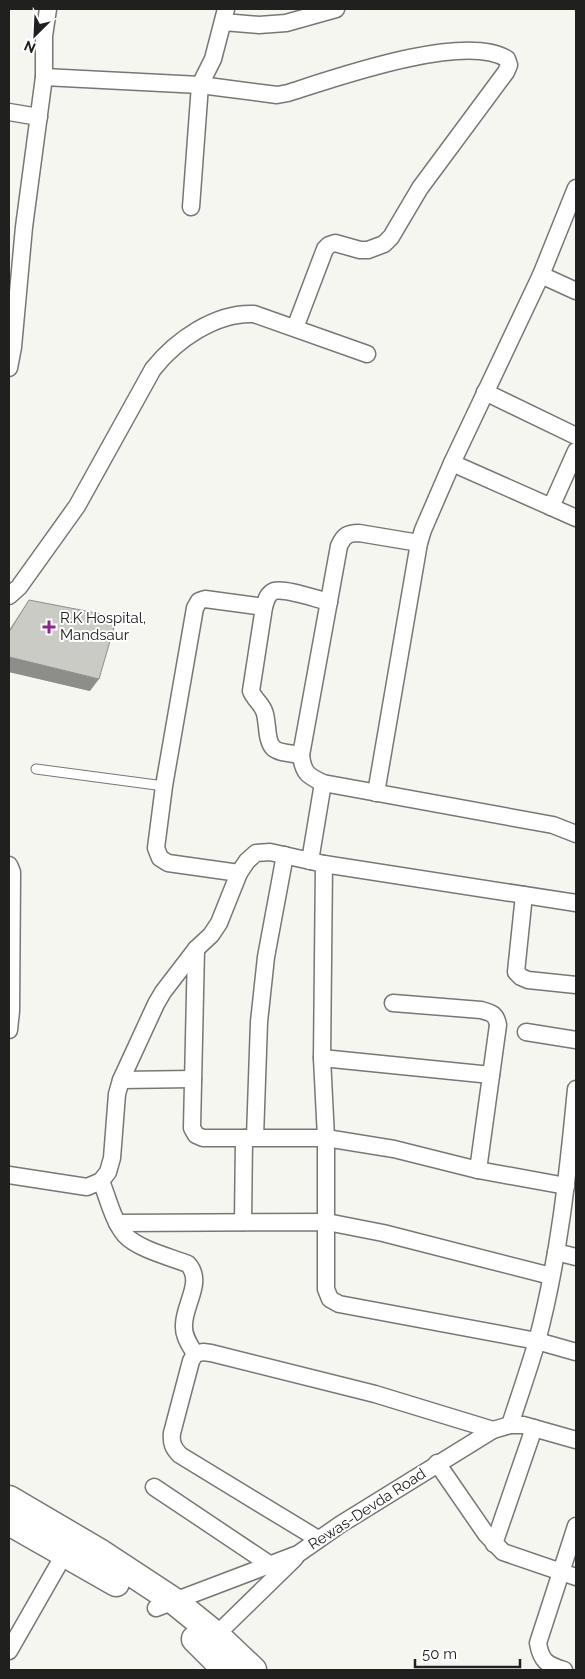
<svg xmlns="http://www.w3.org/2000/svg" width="585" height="1679" viewBox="0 0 585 1679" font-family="Raleway,sans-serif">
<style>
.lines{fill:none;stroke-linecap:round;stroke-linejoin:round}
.service-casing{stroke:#777873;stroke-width:11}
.minor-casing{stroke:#777873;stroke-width:19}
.primary-casing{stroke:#777873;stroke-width:29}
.service{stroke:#fff;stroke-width:9}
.minor{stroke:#fff;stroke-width:16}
.primary{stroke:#fff;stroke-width:26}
.wall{fill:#aeafa9}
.shaded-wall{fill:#8d8e8a}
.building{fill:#cacbc5;stroke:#8d8e8a}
.poi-dot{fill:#8d258a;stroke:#fff;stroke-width:2}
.labels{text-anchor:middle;stroke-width:4;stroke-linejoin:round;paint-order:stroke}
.poi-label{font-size:15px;fill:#20201e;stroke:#fff;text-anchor:start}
.street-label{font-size:15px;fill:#20201e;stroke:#fff}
</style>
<rect width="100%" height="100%" fill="#f5f6f0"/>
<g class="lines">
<g class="service-casing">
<path id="service" d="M36,769L164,786"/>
</g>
<g class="minor-casing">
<g id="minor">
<path d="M223,22L259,25L286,23L336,9"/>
<path d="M44,77L200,85L277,95L288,93C335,78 465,32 507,59L509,65L506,72L420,188L391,237L384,244L368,250H360L335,243L329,245L325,249L295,328"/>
<path d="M9,112L39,117"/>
<path d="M191,207L200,85L213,59L226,9"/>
<path d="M541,275L576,291"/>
<path d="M9,368L13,347L24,227L44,77V36L48,9"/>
<path d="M485,392L576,436"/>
<path d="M452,463L576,518"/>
<path d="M551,507L576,451"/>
<path d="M419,543L359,533C348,533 344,535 339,546L301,755C303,773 308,776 323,783L553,825L576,834"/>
<path d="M9,596L19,587L77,506L153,369C176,340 216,312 254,314L367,354"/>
<path d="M301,755C276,751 269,754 267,727C266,721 266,715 264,711C261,703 254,699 251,691L264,607C266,601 267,594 274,591C286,588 316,599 329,602"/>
<path d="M376,793L419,543L423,530L452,463L541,275L576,188"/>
<path d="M310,861L323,783"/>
<path d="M324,864L322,1058L326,1138V1289L330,1299L339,1304L537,1341L576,1352"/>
<path d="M9,865L12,872L11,1011L9,1030"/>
<path d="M239,873L168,863L160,858L156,848L164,786L195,608L199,601L205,599L264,607"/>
<path d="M524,895L516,972L521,977L528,980L576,985"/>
<path d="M196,949L192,1128L196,1135L203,1138H326L394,1149L478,1170L566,1186"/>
<path d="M393,1003L481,1010C492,1013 496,1014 498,1025L478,1170"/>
<path d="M526,1032L576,1040"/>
<path d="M322,1058L491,1075"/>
<path d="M121,1080L193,1079"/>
<path d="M255,1137L259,1022L266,957L285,855"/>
<path d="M9,1175L87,1187L101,1181L108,1172L112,1158L117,1094L121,1080L156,1004L163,992L196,949L211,935L219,923L239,873L247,861L256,853L270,852L324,864L576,903"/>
<path d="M101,1181C108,1198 113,1221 125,1235C138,1249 170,1257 188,1264C204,1282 184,1304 184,1325C183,1336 190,1345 195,1354"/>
<path d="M243,1222L244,1138"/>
<path d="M117,1223L327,1222L383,1233L551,1276"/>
<path d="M556,1252L576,1257"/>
<path d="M510,1425C519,1397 529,1369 537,1341C559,1259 568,1173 576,1089"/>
<path d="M437,1463L486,1534L503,1552L576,1577"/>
<path d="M154,1487L269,1564"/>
<path d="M318,1539L180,1455C173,1448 171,1443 172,1433L191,1361L195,1354L203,1352L211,1353L375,1394L493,1430"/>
<path d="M494,1544L534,1428"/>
<path d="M156,1608L298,1554L341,1524L493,1430L510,1425H523L576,1440"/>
<path d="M211,1640L295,1558"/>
<path d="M9,1651L69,1546"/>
<path d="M564,1670C547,1665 541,1661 538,1643L576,1526"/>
</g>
</g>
<g class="primary-casing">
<g id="primary">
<path d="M9,1499L101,1553L174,1601L216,1635L253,1670"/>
<path d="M9,1522L116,1583"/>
<path d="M195,1639L226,1670"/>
</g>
</g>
<use href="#service" class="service"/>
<use href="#minor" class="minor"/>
<use href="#primary" class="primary"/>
</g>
<path class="wall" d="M29,600L90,691L9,672V630Z"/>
<path class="shaded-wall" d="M9,657L99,679L90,691L9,672Z"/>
<path class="building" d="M29,600L117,617L99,679L9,657V632Z"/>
<path class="poi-dot" d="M46.5 619.5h5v5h5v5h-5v5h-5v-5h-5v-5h5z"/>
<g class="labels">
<g class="poi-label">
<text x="60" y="623">R.K Hospital,<tspan x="60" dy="17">Mandsaur</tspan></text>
</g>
<g class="street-label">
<text transform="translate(367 1509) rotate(-33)" y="5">Rewas-Devda Road</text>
</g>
</g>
<rect width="585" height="1679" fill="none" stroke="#20201e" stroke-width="20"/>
<g transform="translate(35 35) rotate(204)" stroke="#ffffff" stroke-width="4" paint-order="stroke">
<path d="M0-4L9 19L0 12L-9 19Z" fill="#20201e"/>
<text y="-8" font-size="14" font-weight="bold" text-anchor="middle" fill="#20201e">N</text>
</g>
<path d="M415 1659v8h105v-8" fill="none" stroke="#20201e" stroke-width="2.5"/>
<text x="422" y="1659" font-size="15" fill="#20201e" stroke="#ffffff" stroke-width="4" paint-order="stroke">50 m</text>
</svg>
